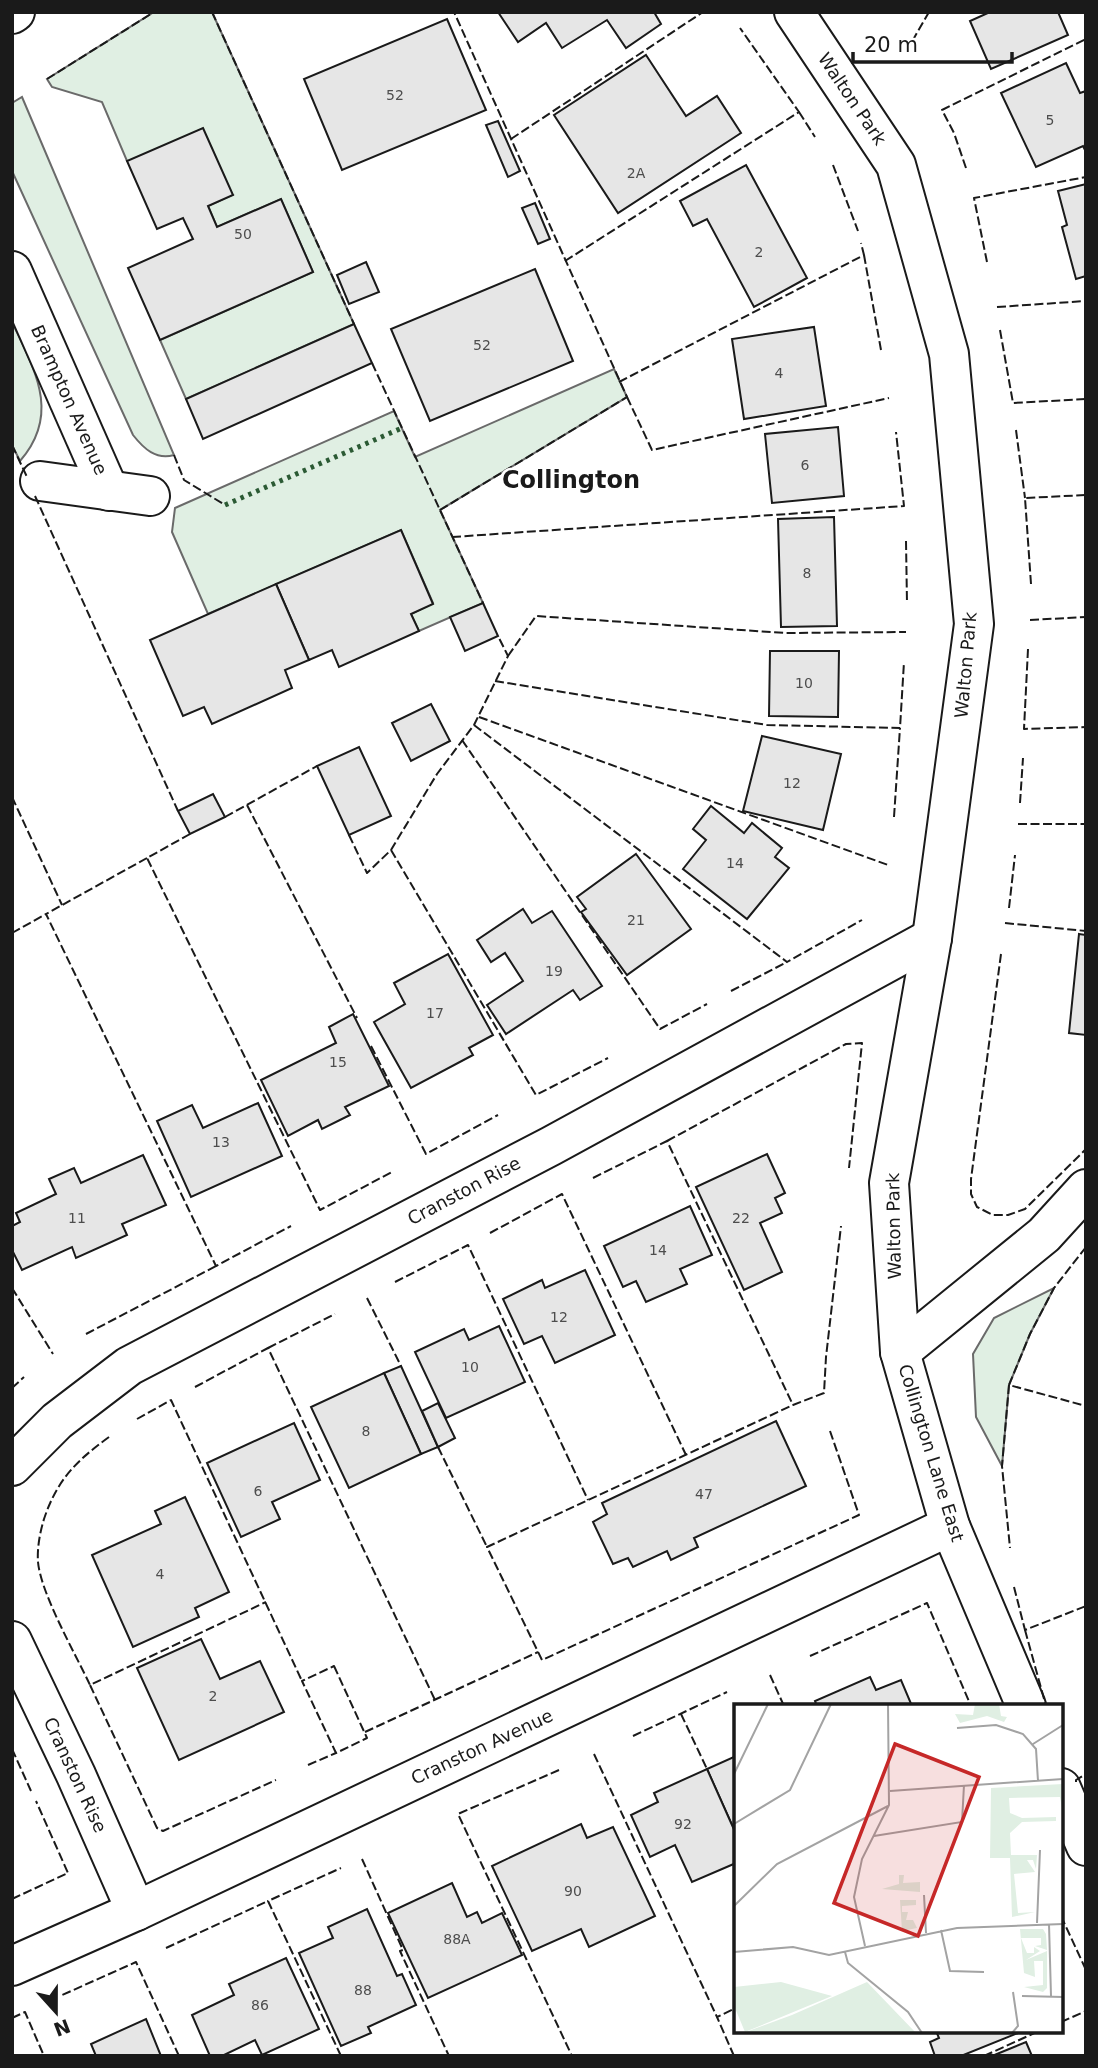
<svg xmlns="http://www.w3.org/2000/svg" width="1098" height="2068" viewBox="0 0 1098 2068" font-family="'DejaVu Sans',sans-serif">
<style>
.grass{fill:#e0efe3;stroke:#6a6a6a;stroke-width:2}
.building{fill:#e6e6e6;stroke:#1a1a1a;stroke-width:2}
.lines{fill:none;stroke-linecap:round;stroke-linejoin:round}
.minor-casing{stroke:#1a1a1a;stroke-width:42}
.minor{stroke:#fff;stroke-width:38}
.hedge{stroke:#2b5a34;stroke-width:5;stroke-dasharray:3.5 5;stroke-linecap:butt}
.fence{stroke:#1a1a1a;stroke-width:2;stroke-dasharray:9 3.5;stroke-linecap:butt}
.labels{text-anchor:middle;stroke-width:5;stroke-linejoin:round;paint-order:stroke}
.number-label{font-size:14px;fill:#4d4d4d}
.street-label{font-size:18px;fill:#1a1a1a;stroke:#fff}
.district-label{font-size:24px;font-weight:bold;fill:#1a1a1a;stroke:#fff}
.inset-road{fill:none;stroke:#a3a3a3;stroke-width:2}
.view{fill:#c62828;fill-opacity:0.15;stroke:#c62828;stroke-width:3.5}
.inset-edge{fill:none;stroke:#1a1a1a;stroke-width:3.5}
</style>
<rect width="100%" height="100%" fill="#fff"/>
<g class="grass">
<path d="M154,12H212L354,324L186,399L160,340L313,272L281,199L217,227L208,206L232,195L127,161L102,102L52,87L47,79Z"/>
<path d="M22,97L174,455C156,460 144,449 133,435L12,171V103Z"/>
<path d="M12,322C35,371 61,414 20,461L12,445Z"/>
<path d="M614,369L627,397L440,510L483,603L419,631L411,614L433,603L401,530L208,614L172,532L175,508L394,411L415,457Z"/>
<path d="M1054,1288L1030,1334L1009,1385L1002,1466L976,1417L973,1354L994,1318Z"/>
</g>
<g class="building">
<path d="M498,12H654L661,24L626,48L607,20L562,48L546,23L518,42Z"/>
<path d="M990,12H1058L1068,35L991,69L970,21Z"/>
<path d="M447,19L486,110L342,170L304,79Z"/>
<path d="M646,55L686,116L717,96L741,133L618,213L554,115Z"/>
<path d="M1066,63L1080,93L1086,91V152L1083,146L1036,167L1001,93Z"/>
<path d="M498,121L520,171L508,177L486,125Z"/>
<path d="M203,128L233,195L208,206L217,227L281,199L313,272L160,340L128,268L193,239L183,218L157,229L127,161Z"/>
<path d="M746,165L807,278L754,307L707,219L693,226L680,201Z"/>
<path d="M1086,184V276L1076,279L1062,227L1067,225L1058,191Z"/>
<path d="M535,203L550,239L538,244L522,208Z"/>
<path d="M366,262L379,292L349,304L337,275Z"/>
<path d="M535,269L573,361L430,421L391,329Z"/>
<path d="M354,324L372,363L203,439L186,399Z"/>
<path d="M814,327L826,406L744,419L732,339Z"/>
<path d="M838,427L844,496L772,503L765,434Z"/>
<path d="M834,517L837,626L781,627L778,519Z"/>
<path d="M401,530L433,604L411,614L419,631L339,667L332,650L309,660L276,584Z"/>
<path d="M276,584L309,660L285,670L292,688L212,724L204,707L183,716L150,640Z"/>
<path d="M483,603L498,636L465,651L450,617Z"/>
<path d="M770,651H839L838,717L769,716Z"/>
<path d="M431,704L450,741L411,761L392,723Z"/>
<path d="M762,736L841,754L823,830L743,811Z"/>
<path d="M359,747L391,816L349,835L317,766Z"/>
<path d="M213,794L225,817L190,834L178,811Z"/>
<path d="M711,806L744,833L752,823L782,848L775,857L789,868L747,919L683,869L706,840L693,829Z"/>
<path d="M636,854L691,929L627,975L581,912L586,909L577,897Z"/>
<path d="M523,909L532,923L552,911L602,986L580,1000L573,990L506,1034L487,1005L523,981L505,953L491,962L477,940Z"/>
<path d="M1079,934L1086,935V1035L1069,1033Z"/>
<path d="M448,954L493,1035L469,1048L473,1055L411,1088L374,1022L405,1004L394,983Z"/>
<path d="M353,1014L389,1086L345,1107L350,1115L322,1129L318,1120L288,1136L261,1080L336,1043L329,1027Z"/>
<path d="M258,1103L282,1156L191,1197L157,1121L192,1105L203,1128Z"/>
<path d="M767,1154L785,1193L775,1198L782,1213L760,1223L782,1272L744,1290L696,1187Z"/>
<path d="M143,1155L166,1205L122,1224L127,1235L76,1258L72,1247L22,1270L12,1250V1226L20,1222L16,1213L56,1194L49,1179L74,1168L81,1183Z"/>
<path d="M690,1206L712,1255L680,1269L687,1284L646,1302L636,1281L623,1287L604,1246Z"/>
<path d="M585,1270L615,1335L555,1363L542,1336L524,1344L503,1299L542,1280L545,1288Z"/>
<path d="M499,1326L525,1382L446,1418L415,1352L464,1329L469,1340Z"/>
<path d="M401,1366L438,1447L421,1454L384,1373Z"/>
<path d="M384,1373L421,1454L349,1488L311,1407Z"/>
<path d="M438,1403L455,1438L438,1447L422,1411Z"/>
<path d="M776,1421L806,1486L694,1538L698,1547L671,1560L667,1551L633,1567L628,1558L613,1564L593,1522L607,1514L602,1503Z"/>
<path d="M294,1423L320,1480L272,1502L280,1519L241,1537L207,1463Z"/>
<path d="M185,1497L229,1592L195,1608L199,1617L133,1647L92,1555L161,1524L155,1511Z"/>
<path d="M201,1639L220,1679L260,1661L284,1712L179,1760L137,1668Z"/>
<path d="M870,1677L876,1690L901,1680L912,1706H817L815,1701Z"/>
<path d="M736,1756V1834L707,1769Z"/>
<path d="M707,1769L736,1834V1863L692,1882L675,1845L650,1857L631,1815L658,1802L654,1793Z"/>
<path d="M581,1824L587,1838L613,1827L655,1916L589,1947L581,1929L532,1951L492,1866Z"/>
<path d="M452,1883L467,1917L477,1912L482,1923L502,1913L522,1955L428,1998L388,1913Z"/>
<path d="M367,1909L397,1976L402,1974L416,2005L368,2027L371,2033L341,2046L299,1953L333,1938L328,1927Z"/>
<path d="M286,1958L319,2029L262,2055L255,2040L222,2056H210L192,2015L234,1995L229,1984Z"/>
<path d="M146,2019L161,2056H96L91,2044Z"/>
<path d="M936,2031H1023L961,2056H935L930,2042L939,2038Z"/>
<path d="M1026,2042L1032,2056H992Z"/>
</g>
<g class="lines">
<g class="minor-casing">
<g id="minor">
<path d="M794,12L896,165L949,354L974,624L932,938L889,1183L900,1352L950,1526L1026,1706"/>
<path d="M12,14L15,12"/>
<path d="M12,271L109,491"/>
<path d="M40,481L150,496"/>
<path d="M900,1352L1044,1235L1086,1189"/>
<path d="M12,1466L57,1421L129,1366L551,1146L932,938"/>
<path d="M12,1641L76,1775L136,1911"/>
<path d="M1061,1788L1086,1846"/>
<path d="M12,1966L136,1911L950,1526"/>
</g>
</g>
<use href="#minor" class="minor"/>
<path class="hedge" d="M225,505L402,428"/>
<g class="fence">
<path d="M212,12L354,324"/>
<path d="M906,52L929,12"/>
<path d="M47,79L154,12"/>
<path d="M799,112L815,137"/>
<path d="M511,139L703,12"/>
<path d="M833,165L858,231"/>
<path d="M966,168L954,133L942,110L1086,39"/>
<path d="M864,255L881,350"/>
<path d="M565,261L799,112L740,28"/>
<path d="M987,262L974,198L1086,177"/>
<path d="M997,307L1086,301"/>
<path d="M1000,330L1013,403L1086,399"/>
<path d="M372,363L483,603"/>
<path d="M619,382L864,255L861,243"/>
<path d="M627,397L652,450L889,398"/>
<path d="M1016,430L1025,498"/>
<path d="M12,445L27,477"/>
<path d="M174,455L184,480L225,505"/>
<path d="M35,496L178,811"/>
<path d="M440,510L627,397L454,12"/>
<path d="M452,537L904,506L896,432"/>
<path d="M906,541L907,603"/>
<path d="M1031,584L1025,498L1086,495"/>
<path d="M1030,620L1086,617"/>
<path d="M1028,649L1024,729L1086,727"/>
<path d="M508,656L536,616L785,633L906,632"/>
<path d="M495,681L767,725L900,728L904,662"/>
<path d="M479,717L888,865"/>
<path d="M474,725L787,962L862,920"/>
<path d="M462,740L660,1029L707,1004"/>
<path d="M12,797L62,905"/>
<path d="M1020,803L1023,758"/>
<path d="M247,805L357,1018"/>
<path d="M225,817L317,766"/>
<path d="M894,817L900,728"/>
<path d="M1018,824H1086"/>
<path d="M190,834L147,858L320,1210L392,1172"/>
<path d="M349,835L367,873L391,850L437,774L474,725L508,656L498,636"/>
<path d="M391,850L536,1095L608,1058"/>
<path d="M147,858L46,914L216,1266L291,1226"/>
<path d="M1009,908L1015,855"/>
<path d="M1005,923L1086,931"/>
<path d="M12,933L46,914"/>
<path d="M1001,954L971,1179V1194L977,1207L993,1215H1008L1025,1209L1086,1149"/>
<path d="M731,991L787,962"/>
<path d="M371,1046L426,1154L498,1115"/>
<path d="M667,1141L846,1044L862,1043L849,1168"/>
<path d="M593,1178L667,1141L793,1405"/>
<path d="M490,1233L562,1194L686,1455"/>
<path d="M1086,1247L1054,1288L1030,1334L1009,1385L1086,1406"/>
<path d="M395,1282L468,1245L588,1500"/>
<path d="M12,1288L53,1354"/>
<path d="M367,1298L401,1366"/>
<path d="M86,1334L216,1266"/>
<path d="M268,1348L335,1314"/>
<path d="M1009,1385L1002,1466L1010,1548"/>
<path d="M195,1387L268,1348L435,1700"/>
<path d="M12,1388L24,1377"/>
<path d="M137,1419L171,1400L302,1681"/>
<path d="M830,1431L859,1515L542,1660L487,1547L793,1405L824,1393L826,1357L841,1226"/>
<path d="M109,1437C76,1461 57,1480 44,1519C40,1532 37,1548 38,1562C41,1594 75,1653 90,1685L266,1602"/>
<path d="M438,1447L487,1547"/>
<path d="M1014,1587L1025,1630L1086,1606"/>
<path d="M1025,1630L1046,1706"/>
<path d="M810,1656L927,1603L971,1706"/>
<path d="M334,1666L367,1738L336,1753L302,1681Z"/>
<path d="M770,1675L784,1706"/>
<path d="M90,1685L157,1828L163,1831L276,1780"/>
<path d="M681,1714L707,1769"/>
<path d="M365,1732L538,1652"/>
<path d="M633,1736L727,1692"/>
<path d="M12,1749L31,1791"/>
<path d="M594,1754L717,2017"/>
<path d="M308,1765L336,1753"/>
<path d="M559,1770L458,1814L572,2056"/>
<path d="M1076,1782V1780L1086,1774"/>
<path d="M362,1859L403,1950L400,1951L449,2056"/>
<path d="M12,1899L68,1873L36,1801"/>
<path d="M1061,1916L1086,1970"/>
<path d="M166,1948L268,1901"/>
<path d="M51,2000L136,1962L179,2056"/>
<path d="M12,2018L25,2012L44,2056"/>
<path d="M1061,2022L1086,2011"/>
<path d="M341,2056L268,1901L341,1868"/>
<path d="M734,2056L717,2017L736,2008"/>
<path d="M984,2056L1039,2031"/>
</g>
</g>
<g class="labels">
<g class="number-label">
<text x="395" y="100">52</text>
<text x="1050" y="125">5</text>
<text x="636" y="178">2A</text>
<text x="243" y="239">50</text>
<text x="759" y="257">2</text>
<text x="482" y="350">52</text>
<text x="779" y="378">4</text>
<text x="805" y="470">6</text>
<text x="807" y="578">8</text>
<text x="804" y="688">10</text>
<text x="792" y="788">12</text>
<text x="735" y="868">14</text>
<text x="636" y="925">21</text>
<text x="554" y="976">19</text>
<text x="435" y="1018">17</text>
<text x="338" y="1067">15</text>
<text x="221" y="1147">13</text>
<text x="77" y="1223">11</text>
<text x="741" y="1223">22</text>
<text x="658" y="1255">14</text>
<text x="559" y="1322">12</text>
<text x="470" y="1372">10</text>
<text x="366" y="1436">8</text>
<text x="258" y="1496">6</text>
<text x="704" y="1499">47</text>
<text x="160" y="1579">4</text>
<text x="213" y="1701">2</text>
<text x="683" y="1829">92</text>
<text x="573" y="1896">90</text>
<text x="457" y="1944">88A</text>
<text x="363" y="1995">88</text>
<text x="260" y="2010">86</text>
</g>
<g class="street-label">
<text transform="translate(852 99) rotate(56)" y="6">Walton Park</text>
<text transform="translate(69 400) rotate(66)" y="6">Brampton Avenue</text>
<text transform="translate(966 665) rotate(-85)" y="6">Walton Park</text>
<text transform="translate(464 1191) rotate(-28)" y="6">Cranston Rise</text>
<text transform="translate(894 1226) rotate(-91)" y="6">Walton Park</text>
<text transform="translate(931 1453) rotate(73)" y="6">Collington Lane East</text>
<text transform="translate(482 1747) rotate(-25)" y="6">Cranston Avenue</text>
<text transform="translate(75 1775) rotate(65)" y="6">Cranston Rise</text>
</g>
<g class="district-label">
<text x="571" y="488">Collington</text>
</g>
</g>
<g transform="translate(734 1704)">
<rect width="329" height="329" fill="#fff"/>
<path d="M241,0H265L267,12L273,13L270,18L253,12L226,19L221,10L239,11ZM329,80V109L326,93L275,94L276,109L288,114L322,113V117L288,118L276,129L277,151H303L302,165L299,156H293L301,168L280,170L284,209L301,208L278,213L276,154H256L257,84ZM165,171H170L169,179L186,178V188L148,185L165,180ZM166,196H182V201L168,202V208H174L172,216H179L183,224L168,227ZM286,225H309L312,230L313,246L301,242L307,241V234H287L293,249H300V243L306,247L292,256L313,247V284L309,288L290,283L309,281V257H300L301,273L290,269Z" fill="#e0efe3"/>
<path d="M133,278L182,329H9L58,311Z" fill="#e0efe3"/>
<path d="M47,278L98,292L11,328L1,304L0,283Z" fill="#e0efe3"/>
<path class="inset-road" d="M223,24L262,21L289,30L302,45L304,77M299,40L329,21M0,70L34,0M156,87L329,75M0,120L56,86L97,0M140,132L228,118L230,81M190,191L192,229M0,202L43,160L154,102M303,219L306,146M315,220L317,292M207,226L216,267L250,268M131,242L120,193L128,155L155,101L154,0M0,248L59,243L95,251L223,224L329,220M111,248L114,259L174,308L188,329M288,292L329,293M278,329L284,322L279,288"/>
<path class="view" d="M161,40L245,73L184,232L100,199Z"/>
<rect width="329" height="329" class="inset-edge"/>
</g>
<rect width="1098" height="2068" fill="none" stroke="#1a1a1a" stroke-width="28"/>
<g transform="translate(56 2012) rotate(159)" stroke="#ffffff" stroke-width="5" paint-order="stroke">
<path d="M0-5L12 26L0 18L-12 26Z" fill="#1a1a1a"/>
<text y="-10" font-size="19" font-weight="bold" text-anchor="middle" fill="#1a1a1a">N</text>
</g>
<path d="M853 52v10h159v-10" fill="none" stroke="#1a1a1a" stroke-width="3.5"/>
<text x="864" y="52" font-size="21" fill="#1a1a1a" stroke="#ffffff" stroke-width="5" paint-order="stroke">20 m</text>
</svg>
